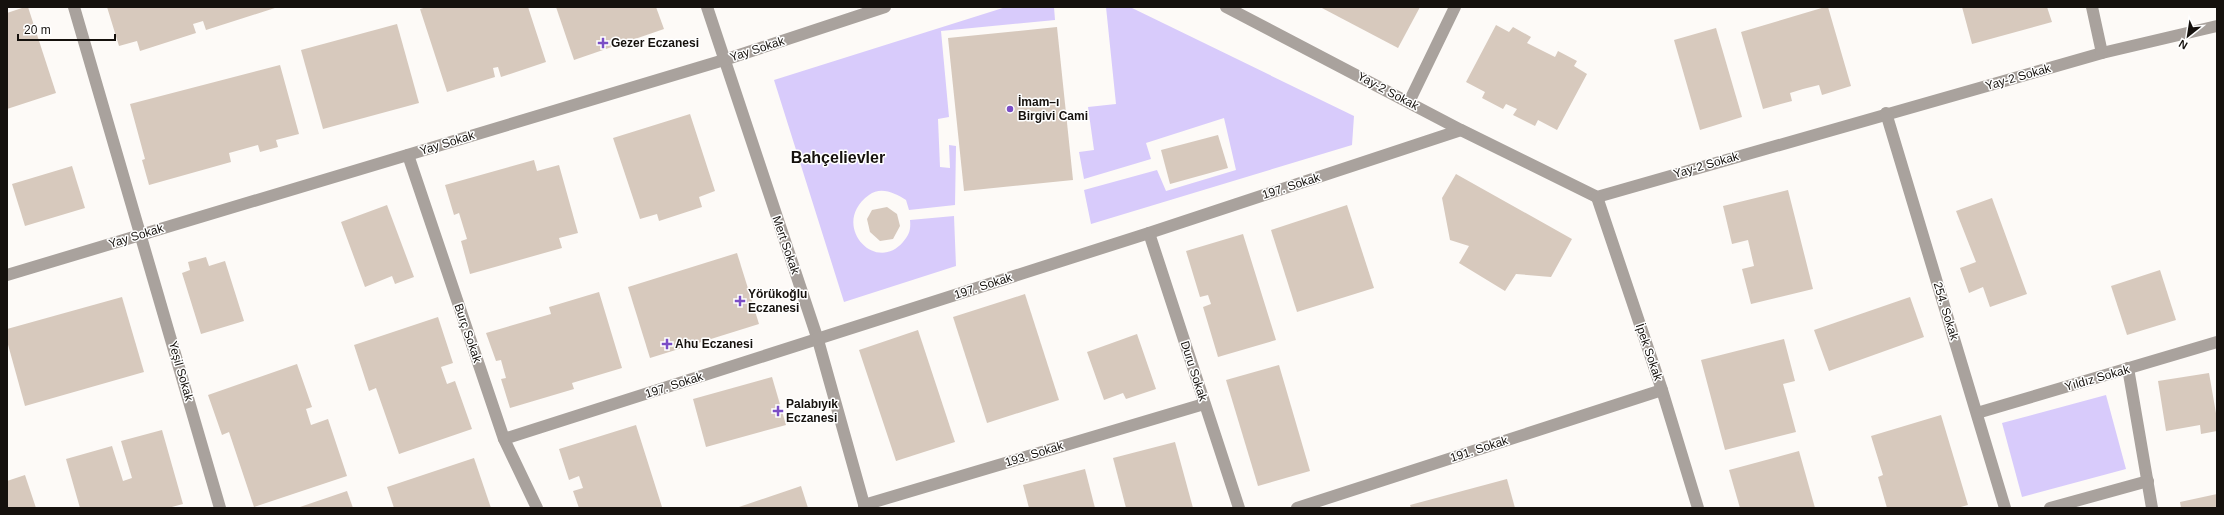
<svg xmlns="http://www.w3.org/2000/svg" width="2224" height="515" viewBox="0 0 2224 515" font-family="Arial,sans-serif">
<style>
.green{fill:#d8cbfb}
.building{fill:#d7c9bd}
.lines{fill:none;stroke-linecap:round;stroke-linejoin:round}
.street{stroke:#a9a29d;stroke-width:12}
.poi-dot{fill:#7b4ec6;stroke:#fff;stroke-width:1.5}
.labels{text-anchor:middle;stroke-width:3;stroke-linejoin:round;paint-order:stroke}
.poi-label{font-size:12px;font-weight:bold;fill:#15110d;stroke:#fff;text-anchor:start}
.street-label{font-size:12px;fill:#15110d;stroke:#fff}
.district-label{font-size:16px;font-weight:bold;fill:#15110d;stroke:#fff}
</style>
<rect width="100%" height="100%" fill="#fdfaf7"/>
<g class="green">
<path d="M1006,7H1054L1055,20L941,31L949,117L938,119L940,167L950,168L949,145L956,146L955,205L909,210L906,200C895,193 881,186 869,195C829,224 875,275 903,242C909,235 911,230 910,220L954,216L956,266L844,302L774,80Z"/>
<path d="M1106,7H1130L1354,116L1352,145L1091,224L1084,190L1157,170L1166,191L1236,170L1224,118L1146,143L1151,159L1084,179L1079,152L1094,150L1088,107L1116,104Z"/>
<path d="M2106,395L2126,469L2022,497L2002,423Z"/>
</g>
<g class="building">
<path d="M25,7H28L56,93L7,109V13Z"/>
<path d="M107,7H278L206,30L203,21L193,24L196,33L140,51L137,41L119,46Z"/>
<path d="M427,7H528L546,62L501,77L498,67L493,68L495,77L447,92L420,9Z"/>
<path d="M556,7H656L664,29L574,60Z"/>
<path d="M1320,7H1420L1398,48Z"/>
<path d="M1825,7H1828L1851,86L1822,95L1819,85L1803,89L1790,93L1792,101L1763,109L1741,32Z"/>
<path d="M1962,7H2047L2052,22L1972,44Z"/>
<path d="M397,24L419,103L323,129L301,50Z"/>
<path d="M1496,25L1509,32L1513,27L1531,37L1527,43L1555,57L1558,51L1577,61L1574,66L1587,74L1557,130L1538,120L1535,126L1513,115L1517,109L1506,104L1503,109L1482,98L1485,92L1466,82Z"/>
<path d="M1057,27L1073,180L964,191L948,38Z"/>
<path d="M1716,28L1742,117L1700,130L1674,40Z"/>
<path d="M280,65L299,134L276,140L278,147L260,152L258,145L229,153L231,162L149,185L142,160L145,159L130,104Z"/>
<path d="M690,114L715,191L699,197L702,207L659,221L657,214L640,219L613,138Z"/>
<path d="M1218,135L1228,168L1170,184L1161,150Z"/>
<path d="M534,160L537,171L559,165L578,233L559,238L562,248L470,274L461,241L467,239L459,213L454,215L445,185Z"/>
<path d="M72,166L85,208L25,226L12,184Z"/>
<path d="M1456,174L1572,239L1551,277L1516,274L1505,291L1459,263L1469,246L1450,240L1442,198Z"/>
<path d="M1788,190L1813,289L1751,304L1742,269L1754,266L1748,240L1732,244L1723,206Z"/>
<path d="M1992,198L2027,294L1990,307L1983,287L1969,293L1960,268L1976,262L1956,211Z"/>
<path d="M387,205L414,277L395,284L392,276L365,287L341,222Z"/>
<path d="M1347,205L1374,288L1297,312L1271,230Z"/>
<path d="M887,207L897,214L900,226L893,239L880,241L870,232L867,219L872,210Z"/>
<path d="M1243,234L1276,340L1218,357L1203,307L1211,304L1208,295L1200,297L1186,251Z"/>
<path d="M737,253L759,324L650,358L628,287Z"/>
<path d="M206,257L209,266L225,261L244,321L201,334L182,273L190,270L188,262Z"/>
<path d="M2160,270L2176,320L2127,335L2111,286Z"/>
<path d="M599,292L622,368L572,383L574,389L510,408L501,379L506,378L501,360L496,361L486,333L551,314L549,307Z"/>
<path d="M1025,294L1059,400L987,423L953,317Z"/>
<path d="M122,297L144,372L25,406L7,341V329Z"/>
<path d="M1910,297L1924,337L1829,371L1814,330Z"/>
<path d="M438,317L453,363L441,367L447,384L455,381L472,429L399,454L376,388L369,391L354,345Z"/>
<path d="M918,330L955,442L896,461L859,350Z"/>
<path d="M1137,334L1156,389L1126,399L1123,393L1104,400L1087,352Z"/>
<path d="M1784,339L1795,381L1783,384L1796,432L1725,450L1701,360Z"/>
<path d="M297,364L312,407L306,409L311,425L328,419L347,476L254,507L229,432L222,435L208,395Z"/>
<path d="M1279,365L1310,471L1258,486L1226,380Z"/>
<path d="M2209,373L2217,419V431L2201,434L2200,425L2166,431L2158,381Z"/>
<path d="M772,377L786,425L706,447L693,399Z"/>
<path d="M1941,415L1968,505L1957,508H1887L1878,477L1883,475L1871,436Z"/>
<path d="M636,425L662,507L579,508L573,491L583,488L579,476L569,480L559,449Z"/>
<path d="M162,430L183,504L168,508H80L66,459L112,446L123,481L132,478L121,441Z"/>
<path d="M1175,442L1193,508H1126L1113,458Z"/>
<path d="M1799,451L1815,508H1740L1729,470Z"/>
<path d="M474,458L491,508H394L387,487Z"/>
<path d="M1085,469L1095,508H1029L1023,485Z"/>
<path d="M25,475L36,508H7V481Z"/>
<path d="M1507,479L1515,508H1411L1410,505Z"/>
<path d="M801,486L808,508H736Z"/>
<path d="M347,491L353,508H297Z"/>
<path d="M2217,494V508H2181L2180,502Z"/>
</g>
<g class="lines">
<g class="street">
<path d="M74,7L220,508"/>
<path d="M707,7L818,340L865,508"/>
<path d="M1226,7L1461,130L1597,197L2102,53L2217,26"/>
<path d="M2092,7L2102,53"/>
<path d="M1409,102L1455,7"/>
<path d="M1886,113L2005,508"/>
<path d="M408,155L504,439L537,508"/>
<path d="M1597,197L1662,390L1698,508"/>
<path d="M1149,233L1239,508"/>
<path d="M7,275L724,60L885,7"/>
<path d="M2128,368L2152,508"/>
<path d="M1977,413L2217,342"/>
<path d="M504,439L1149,233L1461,130"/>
<path d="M864,505L1204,404"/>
<path d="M1297,508L1662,390"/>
<path d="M2050,508L2148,481"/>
</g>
</g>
<g class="poi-dot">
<path d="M601 37h4v4h4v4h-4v4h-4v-4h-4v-4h4z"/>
<circle cx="1010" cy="109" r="4"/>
<path d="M738 295h4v4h4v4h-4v4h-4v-4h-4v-4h4z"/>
<path d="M665 338h4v4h4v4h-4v4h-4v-4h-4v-4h4z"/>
<path d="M776 405h4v4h4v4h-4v4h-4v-4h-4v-4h4z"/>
</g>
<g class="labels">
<g class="poi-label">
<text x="611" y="47">Gezer Eczanesi</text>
<text x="1018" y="106">İmam–ı<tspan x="1018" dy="14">Birgivi Cami</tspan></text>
<text x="748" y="298">Yörükoğlu<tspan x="748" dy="14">Eczanesi</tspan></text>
<text x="675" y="348">Ahu Eczanesi</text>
<text x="786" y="408">Palabıyık<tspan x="786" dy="14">Eczanesi</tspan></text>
</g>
<g class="street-label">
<text transform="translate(757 49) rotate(-18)" y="4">Yay Sokak</text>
<text transform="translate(2018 77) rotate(-16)" y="4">Yay-2 Sokak</text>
<text transform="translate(1388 91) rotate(28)" y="4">Yay-2 Sokak</text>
<text transform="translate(447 143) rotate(-17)" y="4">Yay Sokak</text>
<text transform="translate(1706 165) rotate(-16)" y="4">Yay-2 Sokak</text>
<text transform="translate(1291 186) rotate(-18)" y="4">197. Sokak</text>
<text transform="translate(136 236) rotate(-17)" y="4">Yay Sokak</text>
<text transform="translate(786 245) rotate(71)" y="4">Mert Sokak</text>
<text transform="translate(983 286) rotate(-18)" y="4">197. Sokak</text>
<text transform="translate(1946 311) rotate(73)" y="4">254. Sokak</text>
<text transform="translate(468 333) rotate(71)" y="4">Burç Sokak</text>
<text transform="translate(1649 352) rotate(71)" y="4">İpek Sokak</text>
<text transform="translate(181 371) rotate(74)" y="4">Yeşil Sokak</text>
<text transform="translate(1194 371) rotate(72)" y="4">Duru Sokak</text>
<text transform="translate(2097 378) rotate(-16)" y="4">Yıldız Sokak</text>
<text transform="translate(674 385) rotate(-18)" y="4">197. Sokak</text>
<text transform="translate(1479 449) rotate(-18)" y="4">191. Sokak</text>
<text transform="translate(1034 454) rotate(-17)" y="4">193. Sokak</text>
</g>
<g class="district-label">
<text x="838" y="163">Bahçelievler</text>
</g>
</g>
<rect width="2224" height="515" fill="none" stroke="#15110d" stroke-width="16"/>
<g transform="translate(2188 36) rotate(210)" stroke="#ffffff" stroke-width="3" paint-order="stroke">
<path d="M0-3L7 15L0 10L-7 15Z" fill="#15110d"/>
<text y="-6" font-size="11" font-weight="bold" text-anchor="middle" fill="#15110d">N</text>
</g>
<path d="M18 34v6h97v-6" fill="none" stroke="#15110d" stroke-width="2"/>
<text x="24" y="34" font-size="12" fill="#15110d" stroke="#ffffff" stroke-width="3" paint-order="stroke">20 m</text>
</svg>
